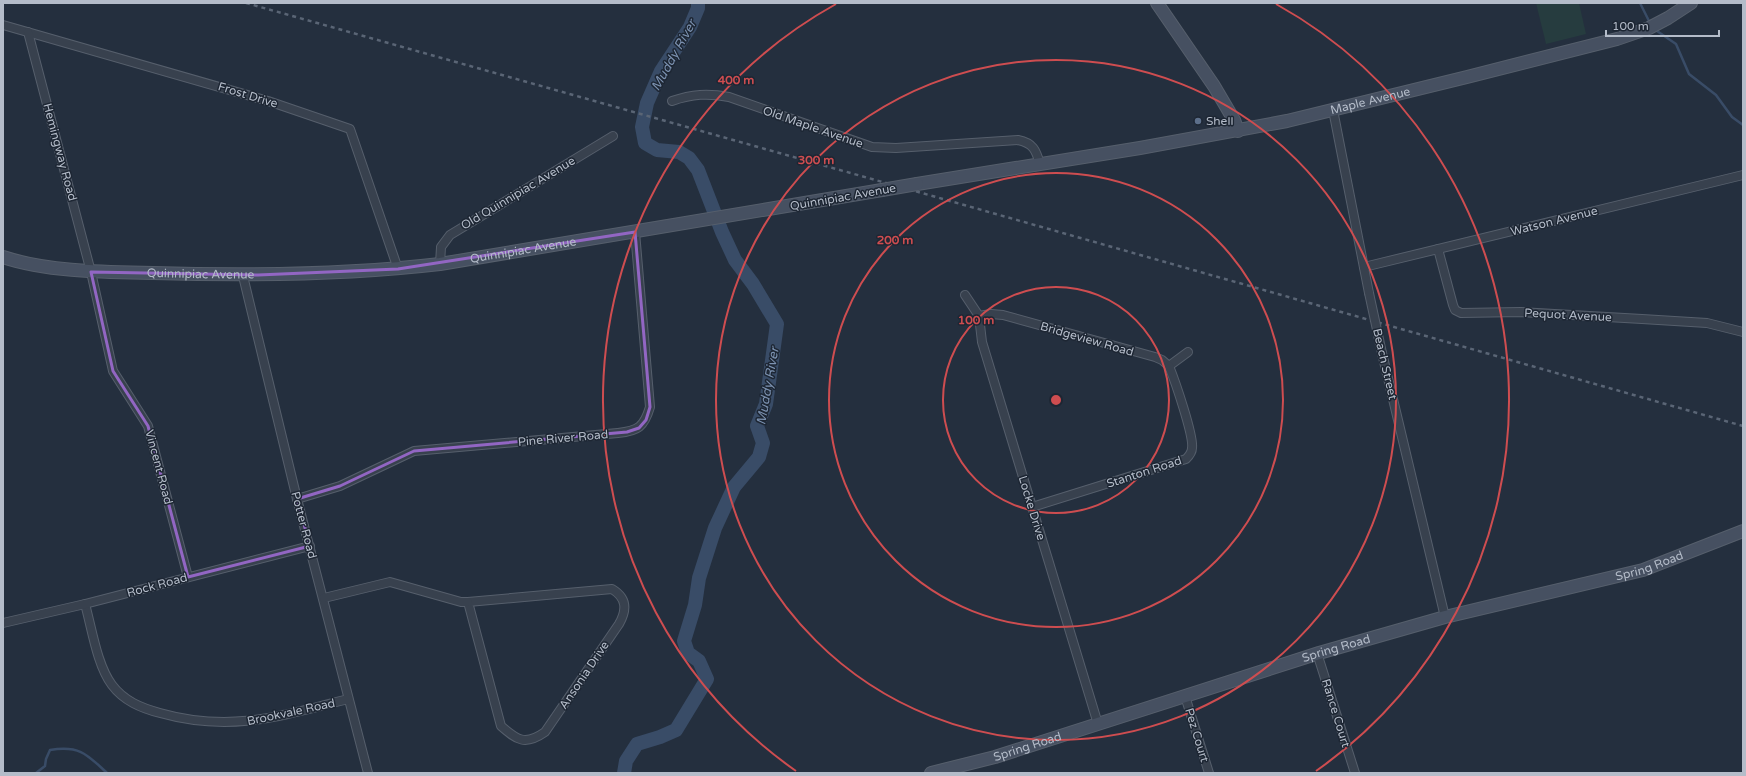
<svg xmlns="http://www.w3.org/2000/svg" width="1746" height="776" viewBox="0 0 1746 776" font-family="'Varela Round',sans-serif">
<style>
.green{fill:#263c3f}
.lines{fill:none;stroke-linecap:round;stroke-linejoin:round}
.stream{stroke:#394c67;stroke-width:2.5}
.river{stroke:#394c67;stroke-width:14}
.street-casing{stroke:#565f6c;stroke-width:10}
.secondary-casing{stroke:#565f6c;stroke-width:14}
.street{stroke:#38414e;stroke-width:8}
.secondary{stroke:#465061;stroke-width:12}
.rail{stroke:#5a6575;stroke-width:2.5;stroke-dasharray:4 4;stroke-linecap:butt}
.street-bridge-casing{stroke:#565f6c;stroke-width:10;stroke-linecap:butt}
.secondary-bridge-casing{stroke:#565f6c;stroke-width:14;stroke-linecap:butt}
.street-bridge{stroke:#38414e;stroke-width:8}
.secondary-bridge{stroke:#465061;stroke-width:12}
.marked{fill:none;stroke:#9266c3;stroke-width:3;stroke-linejoin:round}
.ring{fill:none;stroke:#ce4d50;stroke-width:2}
.service-dot{fill:#5c6f8a;stroke:#1d2633;stroke-width:1.5}
.labels{text-anchor:middle;stroke-width:3;stroke-linejoin:round;paint-order:stroke}
.street-label{font-size:12px;fill:#b4bcc9;stroke:#1d2633}
.poi-label{font-size:12px;fill:#b4bcc9;stroke:#1d2633;text-anchor:start}
.water-label{font-size:13px;font-style:italic;fill:#7c92b1;stroke:#1d2633}
.centre{fill:#ce4d50;stroke:#1d2633;stroke-width:2}
.ring-label{font-size:12px;text-anchor:middle;font-weight:bold;fill:#ce4d50;stroke:#1d2633;stroke-width:3;stroke-linejoin:round;paint-order:stroke}
</style>
<rect width="100%" height="100%" fill="#242f3e"/>
<path class="green" d="M1536,3H1579L1586,34L1546,44Z"/>
<g class="lines">
<g class="stream">
<path d="M1640,3L1649,21"/>
<path d="M1657,31L1676,44L1689,74L1716,95L1732,117L1743,125"/>
<path d="M36,773L45,766L46,759L50,750C79,745 87,754 107,773"/>
</g>
<path class="river" d="M624,773L626,761L637,744L660,737L676,730L707,679L699,661L688,653L684,641L695,605L699,578L715,528L734,487L759,457L763,443L757,426L766,404L777,324L753,284L735,260L722,232L698,170L689,158L679,152L657,150L645,143L642,127L647,103L661,71L690,27L698,8V3"/>
<g class="street-casing">
<g id="street">
<path d="M3,25L268,101L350,129L398,269"/>
<path d="M28,32L91,272L113,371L148,426L188,577"/>
<path d="M672,101C692,94 708,93 729,97L872,147L896,148L1018,140C1033,143 1036,150 1040,164"/>
<path d="M1333,110L1369,293"/>
<path d="M1438,249L1453,305L1455,310L1461,313L1521,312L1642,319L1707,323L1743,332"/>
<path d="M440,264L441,247L450,235L613,136"/>
<path d="M1364,267L1743,175"/>
<path d="M243,276L297,499L368,773"/>
<path d="M965,295L979,316L982,342L1098,724"/>
<path d="M979,316L991,314L1003,315L1155,357L1162,360L1169,366L1188,352"/>
<path d="M1382,353L1445,617"/>
<path d="M297,499L340,486L414,451L618,433C638,431 644,427 650,407L635,232"/>
<path d="M1032,507L1186,459C1189,456 1192,453 1192,448C1194,436 1175,381 1169,366"/>
<path d="M612,589C627,598 627,610 619,624L545,732C525,746 517,740 501,726L468,602Z"/>
<path d="M324,598L390,582L461,602H468"/>
<path d="M85,604C92,629 97,665 112,685C124,701 141,708 160,713C231,733 281,716 348,699"/>
<path d="M3,623L85,604L310,546"/>
<path d="M1317,653L1355,773"/>
<path d="M1185,696L1209,773"/>
</g>
</g>
<g class="secondary-casing">
<g id="secondary">
<path d="M1157,3L1214,86L1234,120L1238,131"/>
<path id="s1" d="M917,184L1140,148L1287,121L1467,77L1617,39L1649,28L1668,18L1691,3"/>
<path id="s2" d="M3,257C48,272 106,272 153,273C249,276 345,275 440,264L882,190"/>
<path id="s3" d="M931,773L995,757L1319,653L1445,617L1643,570L1743,531"/>
</g>
</g>
<use href="#street" class="street"/>
<use href="#secondary" class="secondary"/>
<path class="rail" d="M246,3L943,199L1743,426"/>
<g class="street-bridge-casing">
<path id="street-bridge" d="M1369,293L1382,353"/>
</g>
<g class="secondary-bridge-casing">
<path id="secondary-bridge" d="M882,190L917,184"/>
</g>
<use href="#street-bridge" class="street-bridge"/>
<use href="#secondary-bridge" class="secondary-bridge"/>
</g>
<path class="marked" d="M635,232L650,407L646,420L639,428L627,432L414,451L340,486L297,499L310,546L188,577L148,426L113,371L91,272L258,275L398,269Z"/>
<g class="ring">
<circle cx="1056" cy="400" r="113"/>
<circle cx="1056" cy="400" r="227"/>
<circle cx="1056" cy="400" r="340"/>
<path d="M796 771A453 453 0 0 1 836 4M1276 4A453 453 0 0 1 1316 771"/>
</g>
<circle class="service-dot" cx="1198" cy="121" r="4"/>
<g class="labels">
<g class="street-label">
<text transform="translate(248 95) rotate(17)" y="4">Frost Drive</text>
<text dy="4" stroke="none"><textPath href="#s1" startOffset="461">Maple Avenue</textPath></text>
<text transform="translate(813 127) rotate(19)" y="4">Old Maple Avenue</text>
<text transform="translate(60 152) rotate(75)" y="4">Hemingway Road</text>
<text transform="translate(518 193) rotate(-31)" y="4">Old Quinnipiac Avenue</text>
<text transform="translate(843 197) rotate(-10)" y="4">Quinnipiac Avenue</text>
<text transform="translate(1554 221) rotate(-14)" y="4">Watson Avenue</text>
<text dy="4" stroke="none"><textPath href="#s2" startOffset="523">Quinnipiac Avenue</textPath></text>
<text dy="4" stroke="none"><textPath href="#s2" startOffset="199">Quinnipiac Avenue</textPath></text>
<text transform="translate(1568 315) rotate(3)" y="4">Pequot Avenue</text>
<text transform="translate(1087 339) rotate(16)" y="4">Bridgeview Road</text>
<text transform="translate(1385 364) rotate(77)" y="4">Beach Street</text>
<text transform="translate(563 438) rotate(-5)" y="4">Pine River Road</text>
<text transform="translate(159 467) rotate(75)" y="4">Vincent Road</text>
<text transform="translate(1144 472) rotate(-18)" y="4">Stanton Road</text>
<text transform="translate(1032 508) rotate(73)" y="4">Locke Drive</text>
<text transform="translate(304 525) rotate(75)" y="4">Potter Road</text>
<text dy="4" stroke="none"><textPath href="#s3" startOffset="748">Spring Road</textPath></text>
<text transform="translate(157 585) rotate(-15)" y="4">Rock Road</text>
<text dy="4" stroke="none"><textPath href="#s3" startOffset="424">Spring Road</textPath></text>
<text transform="translate(584 675) rotate(-56)" y="4">Ansonia Drive</text>
<text transform="translate(291 712) rotate(-12)" y="4">Brookvale Road</text>
<text transform="translate(1336 713) rotate(73)" y="4">Rance Court</text>
<text transform="translate(1197 735) rotate(73)" y="4">Pez Court</text>
<text dy="4" stroke="none"><textPath href="#s3" startOffset="100">Spring Road</textPath></text>
</g>
<g class="poi-label">
<text x="1206" y="125">Shell</text>
</g>
<g class="water-label">
<text transform="translate(673 55) rotate(-61)" y="5">Muddy River</text>
<text transform="translate(767 386) rotate(-80)" y="5">Muddy River</text>
</g>
</g>
<circle cx="1056" cy="400" r="6" class="centre"/>
<g class="ring-label">
<text x="736" y="84">400 m</text>
<text x="816" y="164">300 m</text>
<text x="895" y="244">200 m</text>
<text x="976" y="324">100 m</text>
</g>
<rect width="1746" height="776" fill="none" stroke="#b4bcc9" stroke-width="8"/>
<path d="M1606 30v6h113v-6" fill="none" stroke="#b4bcc9" stroke-width="2"/>
<text x="1612" y="30" font-size="12" fill="#b4bcc9" stroke="#1d2633" stroke-width="3" paint-order="stroke">100 m</text>
</svg>
